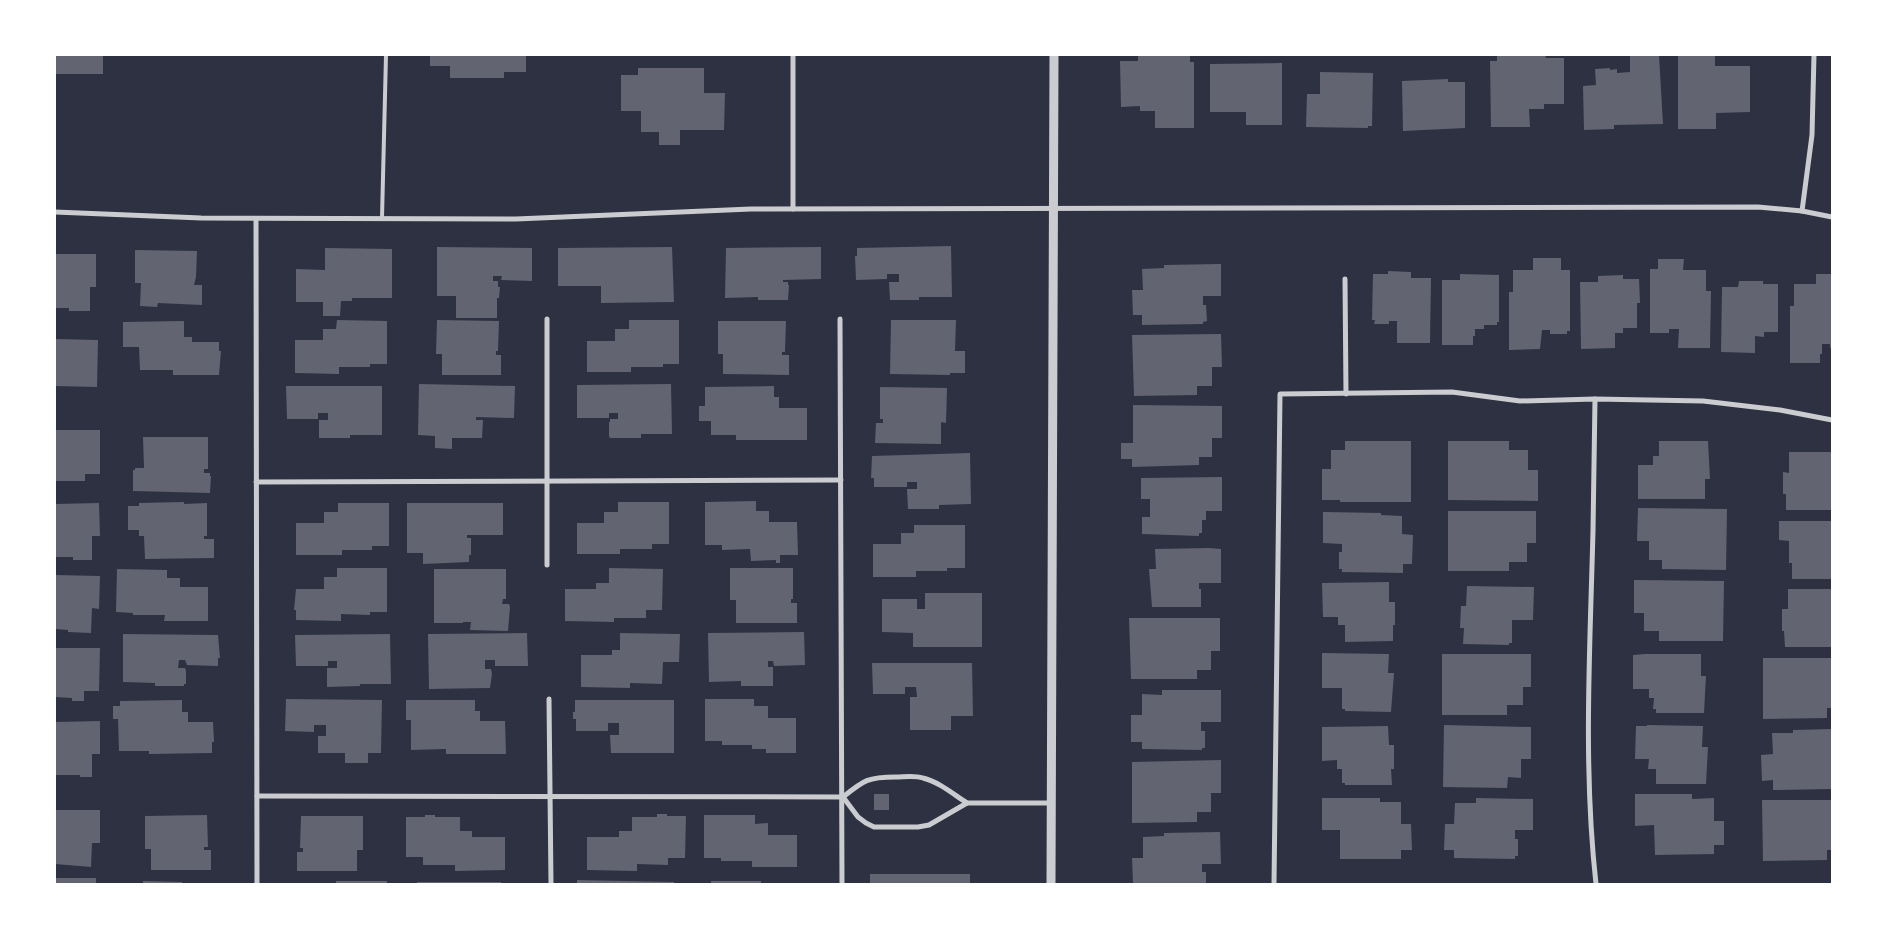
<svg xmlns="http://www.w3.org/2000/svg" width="1887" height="939" viewBox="0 0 1887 939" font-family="Mulish,sans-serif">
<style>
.building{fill:#626471}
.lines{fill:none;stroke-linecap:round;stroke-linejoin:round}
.service{stroke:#caccd0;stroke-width:4}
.minor{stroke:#caccd0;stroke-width:5}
.tertiary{stroke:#caccd0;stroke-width:9}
</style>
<rect width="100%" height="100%" fill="#2d3142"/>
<g class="building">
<rect x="55" y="55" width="48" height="19"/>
<path d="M430,55H526V72H504V78H450V66H430Z"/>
<path d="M1138,55H1190V62H1194V128H1155V111H1140V106L1121,107L1120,61H1138Z"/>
<path d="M1497,55H1545L1546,58H1564V104H1544V109H1529L1530,127H1491L1490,61H1497Z"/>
<path d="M1630,55H1659L1663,124L1614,125V129L1584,130L1583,86L1596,85L1595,69L1610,68V70L1617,69V73L1630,72Z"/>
<path d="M1678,55H1715V66H1750V112L1716,113V129H1678Z"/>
<path d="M1282,63V125H1246V112H1210V64Z"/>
<path d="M638,68H704V93H725L724,130H680V145H659V132H641V111H621V75H638Z"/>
<path d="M1320,72L1373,73L1372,126H1368V128L1306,127L1307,94H1320Z"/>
<path d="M1448,79V82H1465V128L1403,131L1402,81Z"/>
<path d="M951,246L952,297H919V300H890L889,282H899V274H887V279L856,280L855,256H857V248Z"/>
<path d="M437,247L532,248V281L501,280L502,276H493V281H498V287H500L499,298H497V318H456V296H437Z"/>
<path d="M672,247L674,302L601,303V286H558V248Z"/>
<path d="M821,247V279L783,280V282H788V285H789L788,300H758V297L725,298L726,248Z"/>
<path d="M325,248L392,249V298H352V301H341L340,316H323V302H296V269L325,270Z"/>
<path d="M135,250L197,251L196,277L194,285H202V305L158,303L157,307L140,306L141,283H135Z"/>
<path d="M55,254H96V287H90V311H69V308H55Z"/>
<path d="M1533,258H1561V270H1570V331H1567V334H1550V330H1542L1540,349L1509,350V292H1513V270H1533Z"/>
<path d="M1658,259H1684L1683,270H1706V291H1711L1710,348H1678L1679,329H1669V333H1650V269H1658Z"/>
<path d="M1221,264V296H1203V305H1206L1207,321L1203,322V324L1142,325V315H1133L1132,290H1143L1142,269L1164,268V265Z"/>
<path d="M1388,271L1411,272V278H1431L1430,343H1397V321H1389V324H1374L1375,320H1372L1373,274H1388Z"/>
<path d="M1460,274L1499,275V322H1497V325H1484V329H1475V336H1473V345H1442V280H1460Z"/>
<path d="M1816,274H1832V348H1830V344H1822V354H1820V363H1790V306H1794V284H1816Z"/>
<path d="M1623,275V279H1639L1640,303H1637V328H1623V333H1615V348L1581,349L1580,282H1598V276Z"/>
<path d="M1739,281H1763V284H1778V332H1764V337L1755,336V353L1721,352L1722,287H1738Z"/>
<path d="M337,320L387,321V364H370V367H339V374L295,373V340H323V329H336Z"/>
<path d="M437,320L499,321L498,351H496V355H501V375H442V354H436Z"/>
<path d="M629,320H679V364H663V367H631V372H587V341H615V329H629Z"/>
<path d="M891,320H956L955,351H965V373H950V375L890,374Z"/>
<path d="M184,321V337H192V342H219V351H221L219,375H173V370H140L139,347H123V322Z"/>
<path d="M718,321H786L785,352H782V355H789V375L723,374V354H718Z"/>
<path d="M1221,334L1222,367H1212V386H1197V395L1134,396L1132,335Z"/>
<path d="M55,339L98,340L97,387L55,386Z"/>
<path d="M419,384L515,386L514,418L476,417V420H483L482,438H452V449L435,448V436L418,435Z"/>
<path d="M671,384L672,434H641V438H610L609,436V422H610V419H618V413H609V418H577V385Z"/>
<path d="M286,386H382V435H350V438H319V420H328V413H318V419H287Z"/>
<path d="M774,386V397H779V408H807V440H736V435H711V421H699V406H705V387Z"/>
<path d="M880,387L947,388L946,423L941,422V444L875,443L876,423H883V419H880Z"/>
<path d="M1133,405L1222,406V438H1212V457H1199V465L1132,467V459H1121V443H1133Z"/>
<path d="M55,430H100V474H85V481H55Z"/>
<path d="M143,437H208V469H204V473H210V476H211L210,493L133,491V470H135V468H144Z"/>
<path d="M1345,441H1411V502H1340V500H1322V469H1331V450H1345Z"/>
<path d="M1448,441H1509V450H1528V470H1538V501L1448,500Z"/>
<path d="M1659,441H1708L1710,479H1705V499H1638V465H1653V456H1659Z"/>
<path d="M1789,452H1832V510H1786V494H1783V472L1789,473Z"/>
<path d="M970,453L971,504L939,505V509H908L907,489H917V482H907V487H874V478H871L872,456Z"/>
<path d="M1222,477V511H1206V520H1202V533H1199V536L1142,534V517H1150V499H1141V478Z"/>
<path d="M756,501V511H769V522H797L798,555H780V563H776V560L751,561L750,549L722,550V545H705V502Z"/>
<path d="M184,502V504L207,503V536H204V539H214V558L145,559L144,536H139V530H128V506H139V503Z"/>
<path d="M618,502H669V544H652V549H620V554H577V523H604V512H618Z"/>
<path d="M99,503L100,536H92V560H73V557H55V504Z"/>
<path d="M338,503H389V546H372V550H342V555H296V523H324V512H338Z"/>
<path d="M407,503H503V535H467V538H471V555H469V562L423,564V553H407Z"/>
<path d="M1638,508L1727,509L1726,570L1662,569V560H1649V541H1637Z"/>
<path d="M1448,511H1536V543H1527V562H1509V571H1448Z"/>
<path d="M1323,512L1381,513V515L1402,516V534L1413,535L1412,564H1403V573L1342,572V569H1339V552H1342V544L1323,543Z"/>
<path d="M1779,521H1832V579H1792V563H1789V541L1779,540Z"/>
<path d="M914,525H965V568H947V571H916V577H873V544H901V533H914Z"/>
<path d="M1209,548L1221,549V583H1199V589H1201V607H1152L1149,569H1156L1155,549Z"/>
<path d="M337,568H387V612H370V615L341,614V621L296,620V610H294L296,589H324V577H337Z"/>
<path d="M609,568L663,569L662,610H646V618H614V622L565,621V589H596V583H609Z"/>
<path d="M730,568H793V599H791V603H797V623H736V600H730Z"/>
<path d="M117,569L167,570V578H180V587H208V621H164L165,615H133V613L116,612Z"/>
<path d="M434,569H506V599H503L502,604H509L510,607L508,631L470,630L471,622H463V623H434Z"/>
<path d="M55,575L100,576L99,609L92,608L91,633L68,632V630L55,629Z"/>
<path d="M1634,580L1724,581L1723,641H1659V631H1644V613H1634Z"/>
<path d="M1389,582V602H1395V625H1393V641L1345,642V625H1338V617H1323L1322,583Z"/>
<path d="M1467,586L1534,587L1533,620H1512V643H1509V645L1463,644L1464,628H1460L1461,606H1466Z"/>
<path d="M1788,589H1832L1831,647H1785L1784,631H1782V609H1788Z"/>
<path d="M925,593H982V647H913V633L882,632V599H917V609H925Z"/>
<path d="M1129,618H1220V651H1211V670H1197V679H1131Z"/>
<path d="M804,632L805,665L774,666L773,661H768V667H773V686H741V681L709,682L708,633Z"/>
<path d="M527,633L528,666H495V660H485V669H491L492,674L490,688L429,689L428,634Z"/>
<path d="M620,633L680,634L679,662H663L662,684L630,683V688L581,687V655H612V650H620Z"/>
<path d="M123,634L218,635L220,658H218V666L187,665L185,660H179L178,668H185L186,671V684H184V686H155V683L123,682Z"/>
<path d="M390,634L391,684H360V686L327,687V668H337V661H328V666H296L295,635Z"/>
<path d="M55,648H100L99,691H84V701H72V698L55,697Z"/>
<path d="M1322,653L1389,654L1388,673H1394L1391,712L1345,711V709H1342V688H1322Z"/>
<path d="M1442,654H1531V687H1523V705H1507V715H1442Z"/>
<path d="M1645,654H1701V676H1706L1704,713H1656V709H1653L1654,698H1649V689H1633V655Z"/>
<path d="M1763,658H1832V708H1827V718L1763,719Z"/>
<path d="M872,663H972L973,716H951V730H910V697H917L916,687H905V694H873Z"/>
<path d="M1162,690H1221V722H1201V731H1205V748H1202V750L1142,749V742H1131V715H1142V694L1162,695Z"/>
<path d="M286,699L382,700L381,753H368V763H345V753H318V736H326V725H314V732L285,731Z"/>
<path d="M705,699H754V706H768V718H796V753H766V749H752V745H722V741H705Z"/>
<path d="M182,700V712H188V722H213L214,742H212V753L149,754V751H119L118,719H113V706H120V701Z"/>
<path d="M406,700H475V711H480V721H505L506,754H446V749L411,750V720H406Z"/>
<path d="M575,700H674V753H611L610,735H619V723H608V731H576V719H573V712H575Z"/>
<path d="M100,721V754H92V777H80V775H55V722Z"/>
<path d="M1444,725L1531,727V759H1521V778L1508,777L1507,788L1443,787Z"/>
<path d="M1647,725L1703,726L1702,747H1708L1706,784H1656V769H1648L1649,759H1635L1636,726H1647Z"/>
<path d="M1388,726L1389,745H1394V769H1391L1392,785H1345V783H1342V769H1337V760L1322,761V727Z"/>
<path d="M1832,729V789L1773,790V780L1762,781L1761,755L1773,754L1772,733H1793V730Z"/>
<path d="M1221,760V793H1211V812H1197V822L1132,823V762Z"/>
<rect x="874" y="794" width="15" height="16"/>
<path d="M1635,794H1692V799L1714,798V821H1724V845H1714V854L1655,855L1654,825L1635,826Z"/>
<path d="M1322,798H1380V802H1401V824H1411L1412,850H1401V859H1340V830H1322Z"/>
<path d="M1476,798L1533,799V830H1515V839H1518V856H1515V859L1454,858V850H1444L1445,824H1454L1455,803H1476Z"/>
<path d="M1762,800H1832V850H1827V860L1763,861Z"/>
<path d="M55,810H100V843H92L91,867L55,864Z"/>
<path d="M657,814H667V816H686L685,858H668V865L637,864V871L587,870V837H619V831H632V817H657Z"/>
<path d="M207,815L208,847H204V850H211V870H151V849H145V816Z"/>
<path d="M425,815H435V817H460V831H472V837H505V870L455,871V865H423V857H406V817H425Z"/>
<path d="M704,815H755V824L768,823V835H797V867H752V861H721V858H704Z"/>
<path d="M301,816H363V850H357V871H297V852H303V848H300Z"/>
<path d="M1220,832L1221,864H1202V872H1206V884H1133L1132,858H1143V837L1164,836V833Z"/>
<rect x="870" y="874" width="100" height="10"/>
<rect x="55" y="878" width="41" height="6"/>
<path d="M577,880L674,882V884H577Z"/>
<path d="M143,881L182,882V884H143Z"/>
<rect x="336" y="881" width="51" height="3"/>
<rect x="711" y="881" width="50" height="3"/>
<rect x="417" y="882" width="84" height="2"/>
</g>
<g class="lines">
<path class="service" d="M382,218L386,55"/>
<g class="minor">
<path d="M793,55V209"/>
<path d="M1802,211L1812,135L1814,55"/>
<path d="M55,212L201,218L516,219L751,209L1758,207L1802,211L1832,217"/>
<path d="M256,219L257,884"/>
<path d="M1345,279L1346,394"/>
<path d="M547,319V565"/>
<path d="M840,319L842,884"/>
<path d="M1595,399C1594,443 1594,487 1593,531C1590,649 1583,767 1596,884"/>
<path d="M256,482L841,480"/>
<path d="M549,699L551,884"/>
<path d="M257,796L843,797C864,780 868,777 896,777C904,777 914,775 923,778C939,782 953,794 967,803"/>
<path d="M843,797L858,817L866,823L874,827H918L929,825L967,803H1050"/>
<path d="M1274,884L1280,394L1452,392L1520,401L1595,399L1703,401L1780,410L1832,420"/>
</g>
<path class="tertiary" d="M1051,884L1054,55"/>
</g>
<rect width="1887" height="939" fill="none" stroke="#ffffff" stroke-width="112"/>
</svg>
